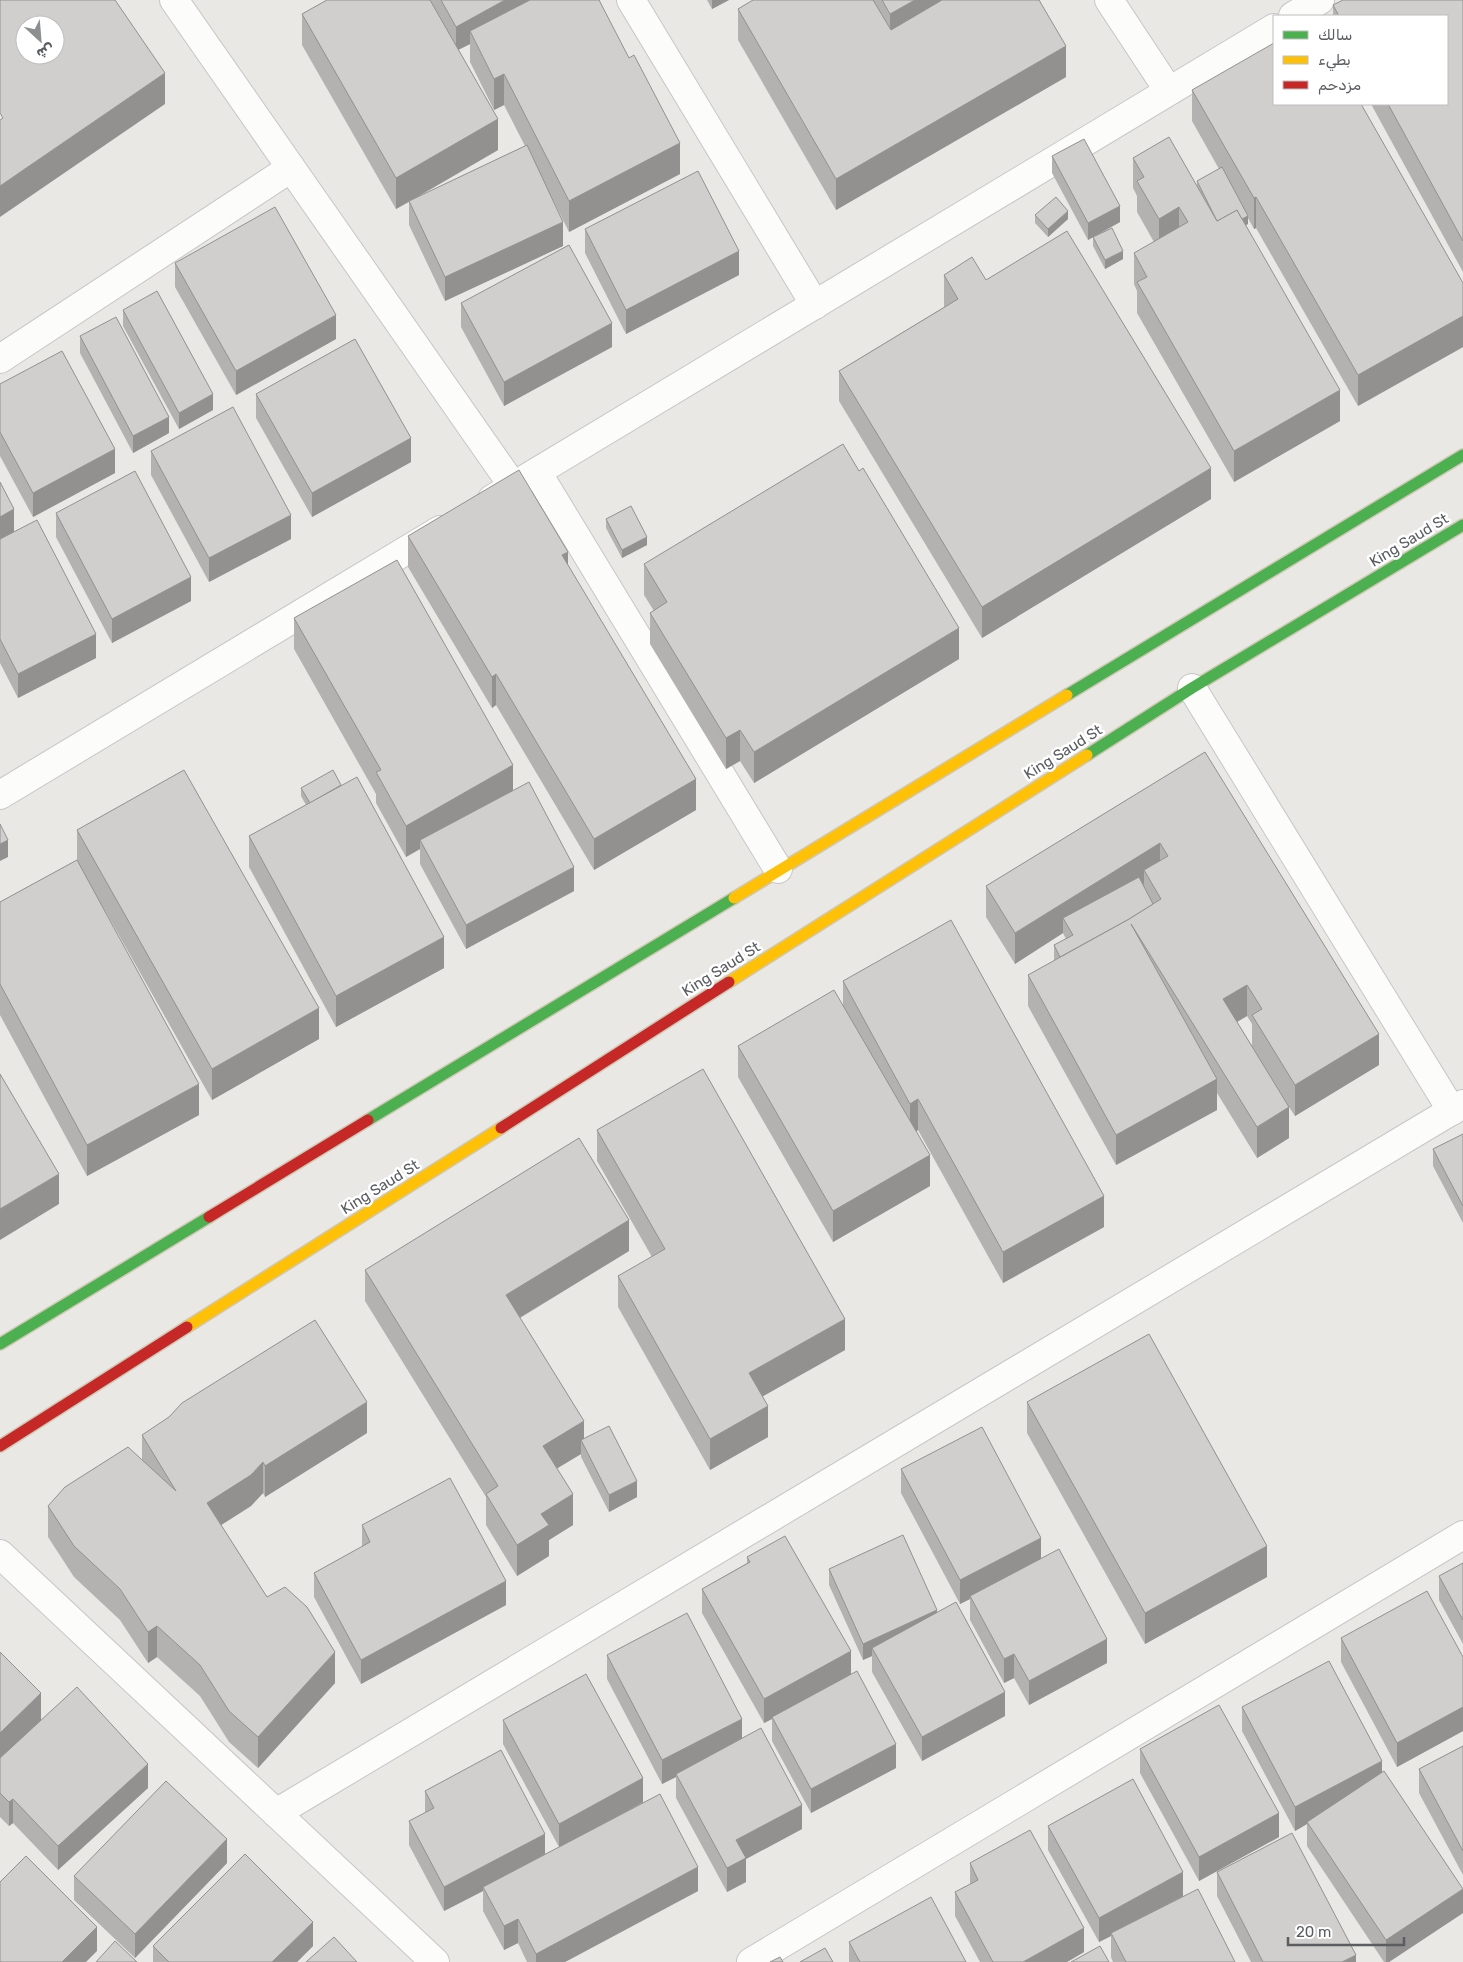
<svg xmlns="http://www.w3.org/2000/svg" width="1463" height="1962" viewBox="0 0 1463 1962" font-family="Rubik,Cairo,sans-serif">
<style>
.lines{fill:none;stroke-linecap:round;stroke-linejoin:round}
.street-casing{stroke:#c6c6c6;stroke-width:30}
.fast-casing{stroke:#cfc8b4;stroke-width:14}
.slow-casing{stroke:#cfc8b4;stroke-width:14}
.jam-casing{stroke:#cfc8b4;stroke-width:14}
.street{stroke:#fcfcfb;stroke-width:28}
.fast{stroke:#4caf50;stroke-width:11}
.slow{stroke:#ffc107;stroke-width:11}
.jam{stroke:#c62828;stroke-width:11}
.wall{fill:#b3b2b0;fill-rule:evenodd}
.shaded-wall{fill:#929190}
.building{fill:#d0cfcd;stroke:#929190;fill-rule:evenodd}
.labels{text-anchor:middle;stroke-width:5;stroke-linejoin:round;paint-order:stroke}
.street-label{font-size:15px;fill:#5a5d61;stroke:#fff}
</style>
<rect width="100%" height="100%" fill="#e9e8e4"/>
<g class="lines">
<g class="street-casing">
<g id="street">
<path d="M174,0L513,486"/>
<path d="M631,0L815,305"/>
<path d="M1109,0L1169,91"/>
<path d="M1293,16L1320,0"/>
<path d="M0,359L291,168"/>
<path d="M537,472L778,869"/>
<path d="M492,499L1274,28"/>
<path d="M1192,688L1452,1111"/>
<path d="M0,795L440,530"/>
<path d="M0,1554L435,1962"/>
<path d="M276,1813L1463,1104"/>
<path d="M751,1962L1463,1535"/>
</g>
</g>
<g class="fast-casing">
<g id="fast">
<path d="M1067,695L1463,455"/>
<path d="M1087,755L1192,688L1463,525"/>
<path d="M368,1120L734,898"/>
<path d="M0,1344L209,1217"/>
</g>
</g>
<g class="slow-casing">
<g id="slow">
<path d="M734,898L1067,695"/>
<path d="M729,982L1087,755"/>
<path d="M187,1327L501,1128"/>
</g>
</g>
<g class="jam-casing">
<g id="jam">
<path d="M501,1128L729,982"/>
<path d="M209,1217L368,1120"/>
<path d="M0,1446L187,1327"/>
</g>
</g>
<use href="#street" class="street"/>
<use href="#fast" class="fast"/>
<use href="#slow" class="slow"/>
<use href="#jam" class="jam"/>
</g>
<g class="wall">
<path d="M327,0H599L680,174L569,232L550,194L563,246L445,301L409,225V202L396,209L302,45V14ZM470,44V62L494,110L504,105L525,146L416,198L498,150L458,50Z"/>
<path d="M707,0H729L712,9Z"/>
<path d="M753,0H1039L1066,77L836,210L738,40V9Z"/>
<path d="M1463,0V272L1371,104H1447V16H1333V5Z"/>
<path d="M1192,90L1463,283V347L1358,406L1256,228L1254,229L1248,218V224L1246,225L1340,421L1234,482L1137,313V291L1134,284V253L1154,242L1137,212V196L1133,188V158L1197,186V181L1219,169L1192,121Z"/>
<path d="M1052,156L1120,222L1088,240L1052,173Z"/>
<path d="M1035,215L1068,219L1048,237L1035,223Z"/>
<path d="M585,229L739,275L626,334L585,253Z"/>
<path d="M1093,237L1123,259L1105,269L1093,246Z"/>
<path d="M175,263L336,339L236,395L175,287Z"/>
<path d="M944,275L986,280L1211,499L982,638L839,401V371L944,307Z"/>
<path d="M461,303L612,347L504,406L461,327Z"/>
<path d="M123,310L213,410L179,429L123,326Z"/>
<path d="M80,336L169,433L133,453L80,353Z"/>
<path d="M0,384L115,473L33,517L0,456Z"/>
<path d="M256,394L411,462L312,517L256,418Z"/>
<path d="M151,451L291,539L209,582L151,475Z"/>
<path d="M0,482L14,532L96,658L18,698L0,663Z"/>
<path d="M56,513L191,601L112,643L56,537Z"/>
<path d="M606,519L647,545L622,558L606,528Z"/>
<path d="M408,536L568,565L696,810L594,870L496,705L492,708L408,567Z"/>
<path d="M644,564L959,659L754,783L740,761L726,769L650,644V613L654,611L644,595Z"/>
<path d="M294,618L513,791L574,891L466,949L420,864V849L406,857L376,803V794L294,649Z"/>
<path d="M1205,752L1379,1065L1295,1116L1289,1107V1138L1257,1158L1217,1093V1110L1116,1165L1028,1006V975L1054,961V945L1066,939L1063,933L1015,964L986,917V886ZM1247,1016L1252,1024V1046L1237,1022Z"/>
<path d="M301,788L444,968L336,1027L249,867V836L306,805L301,796Z"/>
<path d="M77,830L319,1039L212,1100L103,907L199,1115L87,1176L0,1015V902L77,860Z"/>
<path d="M843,981L1104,1227L1003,1283L918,1130L916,1132L930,1186L833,1242L738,1077V1046L843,1005Z"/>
<path d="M597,1130L845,1350L763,1396L768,1437L710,1470L618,1307V1276L652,1257L597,1161Z"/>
<path d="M1463,1134V1223L1433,1166V1149Z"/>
<path d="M629,1251L520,1318L584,1439L637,1497L609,1512L581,1457V1454L557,1468L573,1525L549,1540V1556L517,1576L486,1525V1497L365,1301V1270Z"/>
<path d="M1027,1402L1267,1577L1145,1644L1027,1433Z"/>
<path d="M367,1433L265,1497L263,1493L251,1506L221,1525L267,1597L335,1683L258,1768L229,1742L200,1696L157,1657L148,1663L120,1620L74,1577L48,1537V1506L142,1460V1435Z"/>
<path d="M901,1469L1041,1558L1107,1663L1029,1705L1014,1678L1004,1683L970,1620V1599L960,1604L901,1493Z"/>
<path d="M362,1525L506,1605L361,1684L314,1597V1573L362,1547Z"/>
<path d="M747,1557L851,1674L896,1768L811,1813L772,1741V1719L764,1723L702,1613V1589L747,1563Z"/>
<path d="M1463,1563V1644L1439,1600V1576Z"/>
<path d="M829,1569L937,1613L1005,1716L922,1761L872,1672V1656L863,1660L829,1585Z"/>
<path d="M1341,1638L1463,1657V1731L1397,1767L1341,1662Z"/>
<path d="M0,1652L41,1720L148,1788L58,1870L13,1823L9,1826L0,1817Z"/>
<path d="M607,1655L742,1739L802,1829L746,1859V1882L727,1892L676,1798V1777L662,1784L607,1679Z"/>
<path d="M1242,1707L1382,1772L1463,1913L1389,1962H1384L1307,1846V1824L1295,1831L1242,1731Z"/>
<path d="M503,1720L643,1802L698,1891L565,1962H527L518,1943L504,1950L483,1911V1891L444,1911L409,1845V1821L425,1813V1791L545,1854L559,1847L503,1744Z"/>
<path d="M1463,1746V1875L1419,1793V1769Z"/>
<path d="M1140,1749L1279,1837L1199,1881L1140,1773Z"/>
<path d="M1048,1826L1183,1896L1235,1962H1113L1111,1957V1936L1099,1942L1048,1850Z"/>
<path d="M227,1863L135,1958L74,1900V1876Z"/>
<path d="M970,1863L1084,1952L1067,1962H980L955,1916V1892L970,1884Z"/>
<path d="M1217,1872L1356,1962H1251L1217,1896Z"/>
<path d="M849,1942L966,1962H849Z"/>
<path d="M153,1946H313L297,1962H153Z"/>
</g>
<g class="shaded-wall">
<path d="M505,0H547L470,31V44L456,51V27Z"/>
<path d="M712,0H729L712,9Z"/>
<path d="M915,0H959L890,38V14Z"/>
<path d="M1066,46V77L836,210V179Z"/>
<path d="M165,73V104L0,217V186Z"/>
<path d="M504,74V105L494,110V79Z"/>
<path d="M498,119V150L396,209V178Z"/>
<path d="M680,143V174L569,232V201Z"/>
<path d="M1256,197V228L1254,229V198Z"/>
<path d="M1120,206V222L1088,240V223Z"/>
<path d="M1179,207V238L1159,250V219Z"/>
<path d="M1068,211V219L1048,237V229Z"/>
<path d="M1248,216V224L1222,238V230Z"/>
<path d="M563,222V246L445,301V277Z"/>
<path d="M739,251V275L626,334V310Z"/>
<path d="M1123,251V259L1105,269V260Z"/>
<path d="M336,315V339L236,395V371Z"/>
<path d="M1463,316V347L1358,406V375Z"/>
<path d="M612,323V347L504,406V382Z"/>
<path d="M1340,390V421L1234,482V451Z"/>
<path d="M213,394V410L179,429V413Z"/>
<path d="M169,417V433L133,453V436Z"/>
<path d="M411,438V462L312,517V493Z"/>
<path d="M115,449V473L33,517V493Z"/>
<path d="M1211,468V499L982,638V607Z"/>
<path d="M14,509V533L0,541V517Z"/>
<path d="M291,515V539L209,582V558Z"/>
<path d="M647,537V545L622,558V550Z"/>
<path d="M568,552V583L562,555Z"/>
<path d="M191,577V601L112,643V619Z"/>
<path d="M959,628V659L754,783V752Z"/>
<path d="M96,634V658L18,698V674Z"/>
<path d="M496,674V705L492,708V677Z"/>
<path d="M740,730V761L726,769V738Z"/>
<path d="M513,765V796L420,840V849L406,857V826Z"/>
<path d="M696,779V810L594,870V839Z"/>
<path d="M8,840V857L0,861V844Z"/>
<path d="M1160,843V874L1144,870V884L1070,930L1063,918V933L1015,964V933Z"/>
<path d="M574,867V891L466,949V925Z"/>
<path d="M444,937V968L336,1027V996Z"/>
<path d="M1247,985V1016L1223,1030V999Z"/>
<path d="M319,1008V1039L212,1100V1069Z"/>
<path d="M1379,1034V1065L1295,1116V1085Z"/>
<path d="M1217,1079V1110L1116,1165V1135Z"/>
<path d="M199,1084V1115L87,1176V1145Z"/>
<path d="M918,1099V1130L910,1135V1104Z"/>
<path d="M1289,1107V1138L1257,1158V1127Z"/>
<path d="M930,1155V1186L833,1242V1211Z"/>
<path d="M59,1174V1204L0,1240V1209Z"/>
<path d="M1104,1196V1227L1003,1283V1252Z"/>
<path d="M629,1220V1251L506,1326V1295Z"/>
<path d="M845,1319V1350L749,1404V1373Z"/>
<path d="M367,1402V1433L265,1497V1466Z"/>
<path d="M768,1406V1437L710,1470V1439Z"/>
<path d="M584,1421V1447L581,1440V1454L543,1477V1446Z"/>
<path d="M263,1462V1493L251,1506L207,1534V1503Z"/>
<path d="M637,1481V1497L609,1512V1495Z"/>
<path d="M573,1494V1525L549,1540V1556L517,1576V1545L541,1514Z"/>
<path d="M1041,1538V1562L970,1596V1599L960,1604V1580Z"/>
<path d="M1267,1546V1577L1145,1644V1613Z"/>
<path d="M506,1581V1605L361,1684V1660Z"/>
<path d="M937,1610V1627L872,1648V1656L863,1660V1644Z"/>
<path d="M157,1626V1657L148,1663V1632Z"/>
<path d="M1107,1639V1663L1029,1705V1681Z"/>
<path d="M851,1651V1675L772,1717V1719L764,1723V1699Z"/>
<path d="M335,1652V1683L258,1768V1737Z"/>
<path d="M1014,1654V1678L1004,1683V1659Z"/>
<path d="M1005,1692V1716L922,1761V1737Z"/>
<path d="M41,1693V1724L0,1764V1733Z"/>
<path d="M1463,1707V1731L1397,1767V1743Z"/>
<path d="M742,1719V1743L676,1774V1777L662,1784V1760Z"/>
<path d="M896,1744V1768L811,1813V1789Z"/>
<path d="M1382,1761V1785L1307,1822V1824L1295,1831V1807Z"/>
<path d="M148,1764V1788L58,1870V1846Z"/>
<path d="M643,1778V1802L559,1848V1824Z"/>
<path d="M13,1799V1823L9,1826V1802Z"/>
<path d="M802,1805V1829L746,1859V1882L727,1892V1868L736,1840Z"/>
<path d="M1279,1813V1837L1199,1881V1857Z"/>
<path d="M545,1834V1858L483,1887V1891L444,1911V1887Z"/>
<path d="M227,1839V1863L135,1958V1934Z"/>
<path d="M698,1867V1891L565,1962H536V1954Z"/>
<path d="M1183,1872V1896L1111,1933V1936L1099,1942V1918Z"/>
<path d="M1463,1889V1913L1389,1962H1386V1940Z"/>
<path d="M518,1919V1943L504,1950V1926Z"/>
<path d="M313,1922V1946L297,1962H272Z"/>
<path d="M97,1927V1951L86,1962H62Z"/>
<path d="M1084,1928V1952L1067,1962H1023Z"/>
<path d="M1356,1955V1962H1342Z"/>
</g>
<g class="building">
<path d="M0,0H115L165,73L0,186V120L3,118L0,113ZM25,25H55V55H25Z"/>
<path d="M327,0H430L498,119L396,178L302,14Z"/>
<path d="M441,0H505L456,27Z"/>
<path d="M530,0H599L629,58L634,55L680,143L569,201L504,74L494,79L470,31Z"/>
<path d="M753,0H873L891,30L942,0H1039L1066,46L836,179L738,9Z"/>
<path d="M882,0H915L890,14Z"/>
<path d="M1343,0H1463V241L1388,104H1447V16H1339L1333,5Z"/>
<path d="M1274,43V104H1361L1463,283V316L1358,375L1256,197L1254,198L1192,90Z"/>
<path d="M1169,137L1217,221L1237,210L1340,390L1234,451L1137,282L1147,277L1134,253L1188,222L1179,207L1159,219L1137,181L1144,177L1133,158Z"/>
<path d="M1084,139L1120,206L1088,223L1052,156Z"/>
<path d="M527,145L563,222L445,277L409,201Z"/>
<path d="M1222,167L1248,216L1242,219L1237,210L1217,221L1197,181Z"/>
<path d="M698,171L739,251L626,310L585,229Z"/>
<path d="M1056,197L1068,211L1048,229L1035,215Z"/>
<path d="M275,207L336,315L236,371L175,263Z"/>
<path d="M1112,228L1123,251L1105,260L1093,237Z"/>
<path d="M1067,231L1211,468L982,607L839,371L958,299L944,275L972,257L986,280Z"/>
<path d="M569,245L612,323L504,382L461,303Z"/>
<path d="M157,291L213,394L179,413L123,310Z"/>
<path d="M116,317L169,417L133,436L80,336Z"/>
<path d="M355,339L411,438L312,493L256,394Z"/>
<path d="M62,351L115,449L33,493L0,432V384Z"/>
<path d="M233,407L291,515L209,558L151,451Z"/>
<path d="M843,444L859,471L863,468L959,628L754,752L740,730L726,738L650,613L667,602L644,564Z"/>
<path d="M519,470L568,552L562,555L696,779L594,839L496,674L492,677L408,536Z"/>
<path d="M135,471L191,577L112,619L56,513Z"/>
<path d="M0,482L14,509L0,517Z"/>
<path d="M631,506L647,537L622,550L606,519Z"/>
<path d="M37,520L96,634L18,674L0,639V539Z"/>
<path d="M397,560L513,765L406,826L376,772L381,770L294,618Z"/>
<path d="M1205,752L1379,1034L1295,1085L1252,1015L1262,1009L1247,985L1223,999L1289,1107L1257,1127L1131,924L1217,1079L1116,1135L1028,975L1129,919L1161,899L1144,870L1168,856L1160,843L1015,933L986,886Z"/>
<path d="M184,770L319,1008L212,1069L77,830Z"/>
<path d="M333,770L341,785L310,803L301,788Z"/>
<path d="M357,777L444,937L336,996L249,836Z"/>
<path d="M529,782L574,867L466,925L420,840Z"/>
<path d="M0,824L8,840L0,844Z"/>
<path d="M77,860L199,1084L87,1145L0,984V902Z"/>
<path d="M1139,877L1153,904L1129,919L1060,957L1054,945L1073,935L1063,918Z"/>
<path d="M951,920L1104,1196L1003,1252L918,1099L910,1104L843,981Z"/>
<path d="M834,990L930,1155L833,1211L738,1046Z"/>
<path d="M703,1069L845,1319L749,1373L768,1406L710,1439L618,1276L665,1249L597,1130Z"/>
<path d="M0,1074L59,1174L0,1209Z"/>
<path d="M1463,1134V1206L1433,1149Z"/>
<path d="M579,1138L629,1220L506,1295L584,1421L543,1446L573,1494L541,1514L549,1525L517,1545L486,1494L498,1486L365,1270Z"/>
<path d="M315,1320L367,1402L265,1466L263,1462L251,1475L207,1503L267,1597L285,1587L307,1607L335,1652L258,1737L229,1711L200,1665L157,1626L148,1632L120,1589L74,1546L48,1506L65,1487L128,1447L176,1491L142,1435L169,1417L182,1403Z"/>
<path d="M1149,1334L1267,1546L1145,1613L1027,1402Z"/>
<path d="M609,1426L637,1481L609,1495L581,1440Z"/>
<path d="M982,1427L1041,1538L960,1580L901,1469Z"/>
<path d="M450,1478L506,1581L361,1660L314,1573L370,1542L362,1525Z"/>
<path d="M903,1535L937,1610L863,1644L829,1569Z"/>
<path d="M785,1536L851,1651L764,1699L702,1589L750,1562L747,1557Z"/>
<path d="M1059,1549L1107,1639L1029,1681L1014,1654L1004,1659L970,1596Z"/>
<path d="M1463,1563V1620L1439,1576Z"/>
<path d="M1427,1591L1463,1657V1707L1397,1743L1341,1638Z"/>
<path d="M956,1602L1005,1692L922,1737L872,1648Z"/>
<path d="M687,1613L742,1719L662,1760L607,1655Z"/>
<path d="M0,1652L41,1693L0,1733Z"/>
<path d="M1329,1661L1382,1761L1295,1807L1242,1707Z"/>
<path d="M857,1671L896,1744L811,1789L772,1717Z"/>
<path d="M586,1674L643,1778L559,1824L503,1720Z"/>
<path d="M77,1687L148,1764L58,1846L13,1799L9,1802L0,1793V1758Z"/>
<path d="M1219,1705L1279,1813L1199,1857L1140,1749Z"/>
<path d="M761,1728L802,1805L736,1840L746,1858L727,1868L676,1774Z"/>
<path d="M1463,1746V1851L1419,1769Z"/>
<path d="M501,1750L545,1834L444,1887L409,1821L434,1808L425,1791Z"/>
<path d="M1384,1771L1463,1889L1386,1940L1307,1822Z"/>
<path d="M1133,1779L1183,1872L1099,1918L1048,1826Z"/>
<path d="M166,1781L227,1839L135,1934L74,1876Z"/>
<path d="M660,1794L698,1867L536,1954L518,1919L504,1926L483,1887Z"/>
<path d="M1030,1830L1084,1928L1023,1962H993L955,1892L978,1880L970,1863Z"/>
<path d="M1292,1833L1356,1955L1342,1962H1263L1217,1872Z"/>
<path d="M245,1854L313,1922L272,1962H169L153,1946Z"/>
<path d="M26,1856L97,1927L62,1962H0V1882Z"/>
<path d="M1198,1889L1235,1962H1126L1111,1933Z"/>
<path d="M931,1897L966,1962H860L849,1942Z"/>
<path d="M334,1937L357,1962H306Z"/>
<path d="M115,1941L137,1962H96Z"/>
<path d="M1100,1946L1109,1962H1071Z"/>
<path d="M825,1948L833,1962H800Z"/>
<path d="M780,1957L783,1962H770Z"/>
</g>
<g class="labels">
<g class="street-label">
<text transform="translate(1409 540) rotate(-31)" y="5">King Saud St</text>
<text transform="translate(1063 752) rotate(-32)" y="5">King Saud St</text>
<text transform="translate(721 969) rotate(-32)" y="5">King Saud St</text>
<text transform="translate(380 1187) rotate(-32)" y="5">King Saud St</text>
</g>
</g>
<rect x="1273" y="15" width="175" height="90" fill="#ffffff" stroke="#bdbec0"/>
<rect x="1283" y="31" width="25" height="8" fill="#4caf50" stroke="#bdbec0"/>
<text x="1318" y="40" font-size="15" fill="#5a5d61">سالك</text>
<rect x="1283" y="56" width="25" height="8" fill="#ffc107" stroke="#bdbec0"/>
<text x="1318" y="65" font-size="15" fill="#5a5d61">بطيء</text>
<rect x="1283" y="81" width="25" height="8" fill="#c62828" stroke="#bdbec0"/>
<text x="1318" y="90" font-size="15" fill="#5a5d61">مزدحم</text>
<g transform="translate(40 40) rotate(154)"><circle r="24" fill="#ffffff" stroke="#bdbec0"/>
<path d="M0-4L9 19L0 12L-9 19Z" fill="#8c8e8f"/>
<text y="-8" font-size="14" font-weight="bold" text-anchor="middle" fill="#5a5d61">ش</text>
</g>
<path d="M1288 1937v8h116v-8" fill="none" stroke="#5a5d61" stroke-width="2.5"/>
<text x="1296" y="1937" font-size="15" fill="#5a5d61" stroke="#ffffff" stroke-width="4" paint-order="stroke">20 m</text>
</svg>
